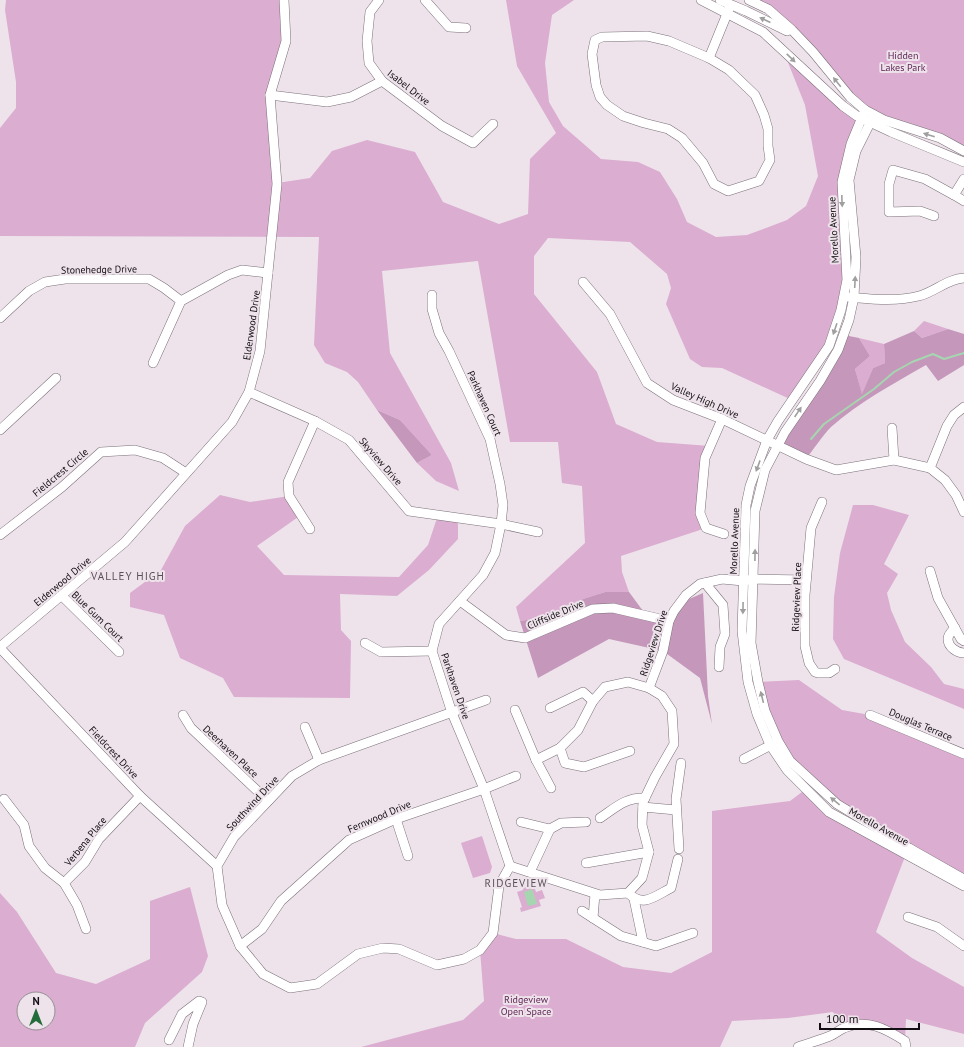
<svg xmlns="http://www.w3.org/2000/svg" width="964" height="1047" viewBox="0 0 964 1047" font-family="'PT Sans',sans-serif">
<style>
.green{fill:#dbadd1;fill-rule:evenodd}
.forest{fill:#c597bb}
.water{fill:#a6d6af}
.lines{fill:none;stroke-linecap:round;stroke-linejoin:round}
.stream{stroke:#a6d6af;stroke-width:2}
.minor-casing{stroke:#7b7179;stroke-width:10}
.minor{stroke:#fff;stroke-width:9}
.oneway{fill:#a09fa0}
.labels{text-anchor:middle;stroke-width:4;stroke-linejoin:round;paint-order:stroke}
.park-label{font-size:10px;fill:#5f2756;stroke:#eee3eb}
.street-label{font-size:10px;fill:#120e11;stroke:#eee3eb}
.neighbourhood-label{font-size:11px;letter-spacing:1px;fill:#595057;stroke:#eee3eb}
</style>
<rect width="100%" height="100%" fill="#eee3eb"/>
<g class="green">
<path d="M6,0H284L286,41L270,95L277,183L310,178L332,151L367,140L415,152L443,202L499,224L528,214L530,159L556,133L517,66L506,0H574L552,15L545,63L549,102L563,126L601,159L638,162L660,172L677,199L687,222L716,237L747,235L787,220L806,206L818,176L805,105L783,50L861,118L851,144L847,280L829,346L792,400L722,368L702,367L690,359L666,304L671,288L667,274L630,242L548,238L534,256V294L597,372L616,424L657,442L710,446L701,491L706,528L621,556L622,572L629,592H605L583,599L552,616L520,621L516,607L585,543L582,486L562,483L558,442H510L478,261L382,271L390,353L451,463L459,491L436,481L417,463L432,455L400,420L377,410L358,382L347,372L325,363L314,345L319,237L0,236V128L16,108V82L5,10Z"/>
<path d="M749,0H964V151L865,110L792,30Z"/>
<path d="M924,321L948,329L922,338L914,331Z"/>
<path d="M859,338L884,344L885,363L873,368L862,395L855,369L870,356Z"/>
<path d="M220,495L250,502L289,496L301,515L257,546L284,575L399,577L428,545L438,515L458,518V539L429,570L397,596L340,594L341,630L351,641L350,698L234,697L223,678L180,658L164,615L130,607V593L161,570L185,526Z"/>
<path d="M853,505H873L909,515L884,564L898,574L887,593L891,610L905,642L931,667L944,684L964,689V709L844,659L833,639L834,597L840,553Z"/>
<path d="M799,680L842,710L870,715L964,754V879L837,804L790,761L758,682Z"/>
<path d="M806,789L829,812L906,854L876,932L912,958L964,987V1034L906,1019L905,1041L887,1029L844,1028L833,1012L788,1018L732,1021L720,1047H361L463,1020L484,1001L480,950L493,933L516,939H566L623,967L671,973L712,952V811L790,801Z"/>
<path d="M482,836L492,867L490,873L473,878L461,843Z"/>
<path d="M531,885V887L534,886L536,892L542,890L545,898L539,900L541,906L521,912L520,908L522,907L517,892L523,890V888Z"/>
<path d="M190,887L208,956L202,972L145,1023L135,1047H0V893L17,912L56,973L96,984L150,959V901ZM24,999H48V1023H24Z"/>
</g>
<g class="forest">
<path d="M948,329L964,334V365L938,381L926,365C893,384 859,402 831,427C822,436 814,449 806,459L777,445L844,335L859,338L870,356L855,369L862,394L873,368L885,363L884,344L914,331L922,338Z"/>
<path d="M377,410L400,420L432,455L417,463Z"/>
<path d="M605,592H629L646,615L669,621L680,603L703,593L708,696L712,724L700,678L663,651L609,639L538,678L520,621L552,616L583,599Z"/>
</g>
<path class="water" d="M532,889L537,904L528,906L524,892Z"/>
<g class="lines">
<path class="stream" d="M811,439L824,424L874,389L894,372L912,362L933,354L944,359L964,353"/>
<g class="minor-casing">
<g id="minor">
<path d="M379,0L370,12L367,41L369,63L382,81L442,126L473,143L493,124"/>
<path d="M425,0L449,27L466,28"/>
<path d="M701,0L763,32L843,106L857,116L891,132L964,162"/>
<path d="M720,0L746,11L787,31"/>
<path d="M749,0L768,9L792,30L813,52L850,97L865,110L884,120L940,138L964,151"/>
<path d="M647,36L669,41L709,58L729,70L755,95L764,115L768,129V146L770,160L759,181L728,191L714,184L703,163L682,138L668,129L644,123L623,116L607,105L600,97L596,85L592,54L595,40L602,37Z"/>
<path d="M709,58L729,9"/>
<path d="M270,95L327,102L351,97L382,81"/>
<path d="M865,110L851,144L842,182L847,280L841,310L829,346L778,421L767,440L750,486L746,505L742,631L748,682L757,714L770,745L787,770L829,812L964,886"/>
<path d="M874,115L856,151L849,180L856,257L854,297L849,320L838,350L820,381L785,432L765,470L755,511L751,643L758,682L765,711L778,741L790,761L837,804L909,848L962,878"/>
<path d="M954,195L964,179"/>
<path d="M934,216L920,211L889,212V184L893,170L925,179L954,195L964,201"/>
<path d="M583,282L610,314L647,383L673,400L722,419L806,459L836,470L894,460L930,468L945,480L956,495L964,512"/>
<path d="M432,295V309L439,333L449,351L490,439L500,484L503,505L501,524L495,553L483,575L439,624L432,651L452,713L484,789L510,866"/>
<path d="M848,297C872,299 895,302 919,296C935,292 947,279 964,278"/>
<path d="M0,318L29,291L45,282L65,279H149L164,288L181,301"/>
<path d="M153,363L181,301L228,275L242,270L268,273"/>
<path d="M249,392L315,421L349,440L409,511L501,524L538,532"/>
<path d="M722,419L705,458L700,513L706,528L724,534"/>
<path d="M892,428L894,460"/>
<path d="M0,430L56,378"/>
<path d="M930,468L947,426L954,415L964,407"/>
<path d="M822,502L811,528L805,595V646L809,663L815,672L818,673H829L835,669"/>
<path d="M310,529L289,496L288,482L315,421"/>
<path d="M0,535L62,487L101,452L135,450L163,458L186,473"/>
<path d="M930,571L938,598L961,639L964,641"/>
<path d="M705,583L723,605L725,634L720,647L719,667"/>
<path d="M62,596L119,652"/>
<path d="M460,601L506,635L525,638L593,609L613,608L669,621"/>
<path d="M955,628C952,631 948,634 948,639C948,647 957,653 964,653"/>
<path d="M365,643L381,652L432,651"/>
<path d="M0,647L125,542L232,422L249,392L260,351L277,184L270,95L286,41L284,0"/>
<path d="M0,648L140,796L217,866"/>
<path d="M486,700L319,760L292,776L234,837L217,866L222,905L240,946L263,974L290,988L317,984L358,954L383,948L399,949L437,965L464,959L480,950L493,933L499,886L510,866"/>
<path d="M550,708L583,692L593,701"/>
<path d="M515,710L536,760L551,788"/>
<path d="M183,715L191,728L268,801"/>
<path d="M870,715L964,754"/>
<path d="M305,727L319,760"/>
<path d="M560,748L565,763L584,767L630,751"/>
<path d="M744,759L775,743"/>
<path d="M536,760L560,748L578,730L593,701L605,687L628,682L649,688"/>
<path d="M4,799L24,825L29,846L45,868L64,883L77,905L86,929"/>
<path d="M643,807L676,810"/>
<path d="M600,818C615,808 626,797 645,798"/>
<path d="M396,819L408,856"/>
<path d="M521,822L550,829L561,823L586,822"/>
<path d="M679,849L676,799L681,763"/>
<path d="M586,863L649,852"/>
<path d="M510,866L600,895L628,893L642,878L649,852L642,825L643,802L655,777L674,744L672,711L662,696L649,688L663,651L669,621L674,611L686,595L700,584L722,579L743,581L754,579L806,580"/>
<path d="M530,872L550,829"/>
<path d="M64,883L85,862L99,839L140,796"/>
<path d="M628,893C643,908 655,896 671,888L678,859"/>
<path d="M634,899L643,942"/>
<path d="M582,911L621,936L656,946L693,933"/>
<path d="M908,917L937,927L964,946"/>
<path d="M593,918L595,894"/>
<path d="M240,946L262,929L281,901L349,840L396,819L484,789L516,776"/>
<path d="M169,1040L182,1014L199,1001L202,1002L193,1024L188,1047"/>
<path d="M798,1047C809,1043 820,1040 830,1036C835,1034 839,1030 844,1028C867,1018 886,1029 905,1041L906,1047"/>
</g>
</g>
<use href="#minor" class="minor"/>
</g>
<defs><path id="oneway-solid" d="M-6-.8H1V-3.2L6.5 0L1 3.2V.8H-6Z"/></defs>
<g class="oneway">
<use href="#oneway-solid" transform="translate(765 20) rotate(-155)"/>
<use href="#oneway-solid" transform="translate(791 58) rotate(44)"/>
<use href="#oneway-solid" transform="translate(837 82) rotate(-129)"/>
<use href="#oneway-solid" transform="translate(929 135) rotate(-162)"/>
<use href="#oneway-solid" transform="translate(842 201) rotate(88)"/>
<use href="#oneway-solid" transform="translate(855 282) rotate(-87)"/>
<use href="#oneway-solid" transform="translate(835 329) rotate(109)"/>
<use href="#oneway-solid" transform="translate(798 412) rotate(-56)"/>
<use href="#oneway-solid" transform="translate(758 466) rotate(110)"/>
<use href="#oneway-solid" transform="translate(755 555) rotate(-89)"/>
<use href="#oneway-solid" transform="translate(743 608) rotate(91)"/>
<use href="#oneway-solid" transform="translate(762 697) rotate(-104)"/>
<use href="#oneway-solid" transform="translate(835 801) rotate(-141)"/>
</g>
<g class="labels">
<g class="park-label">
<text x="903" y="59">Hidden<tspan x="903" dy="12">Lakes Park</tspan></text>
<text x="526" y="1003">Ridgeview<tspan x="526" dy="12">Open Space</tspan></text>
</g>
<g class="street-label">
<text transform="translate(409 87) rotate(38)" y="4">Isabel Drive</text>
<text transform="translate(833 230) rotate(-93)" y="4">Morello Avenue</text>
<text transform="translate(99 269) rotate(-1)" y="4">Stonehedge Drive</text>
<text transform="translate(251 325) rotate(-82)" y="4">Elderwood Drive</text>
<text transform="translate(705 400) rotate(24)" y="4">Valley High Drive</text>
<text transform="translate(485 403) rotate(66)" y="4">Parkhaven Court</text>
<text transform="translate(381 461) rotate(49)" y="4">Skyview Drive</text>
<text transform="translate(60 472) rotate(-40)" y="4">Fieldcrest Circle</text>
<text transform="translate(734 541) rotate(-88)" y="4">Morello Avenue</text>
<text transform="translate(62 581) rotate(-40)" y="4">Elderwood Drive</text>
<text transform="translate(796 597) rotate(-88)" y="4">Ridgeview Place</text>
<text transform="translate(555 614) rotate(-23)" y="4">Cliffside Drive</text>
<text transform="translate(98 616) rotate(44)" y="4">Blue Gum Court</text>
<text transform="translate(653 643) rotate(-72)" y="4">Ridgeview Drive</text>
<text transform="translate(456 686) rotate(71)" y="4">Parkhaven Drive</text>
<text transform="translate(921 724) rotate(23)" y="4">Douglas Terrace</text>
<text transform="translate(231 751) rotate(43)" y="4">Deerhaven Place</text>
<text transform="translate(114 752) rotate(47)" y="4">Fieldcrest Drive</text>
<text transform="translate(252 803) rotate(-47)" y="4">Southwind Drive</text>
<text transform="translate(379 816) rotate(-23)" y="4">Fernwood Drive</text>
<text transform="translate(879 826) rotate(29)" y="4">Morello Avenue</text>
<text transform="translate(85 841) rotate(-51)" y="4">Verbena Place</text>
</g>
<g class="neighbourhood-label">
<text x="128" y="580">VALLEY HIGH</text>
<text x="516" y="887">RIDGEVIEW</text>
</g>
</g>
<g transform="translate(36 1011)"><circle r="19" fill="#eee3eb" stroke="#968e94"/>
<path d="M0-3L7 15L0 10L-7 15Z" fill="#246d3a"/>
<text y="-6" font-size="11" font-weight="bold" text-anchor="middle" fill="#120e11">N</text>
</g>
<path d="M820 1023v6h99v-6" fill="none" stroke="#120e11" stroke-width="2"/>
<text x="826" y="1023" font-size="12" fill="#120e11" stroke="#eee3eb" stroke-width="3" paint-order="stroke">100 m</text>
</svg>
